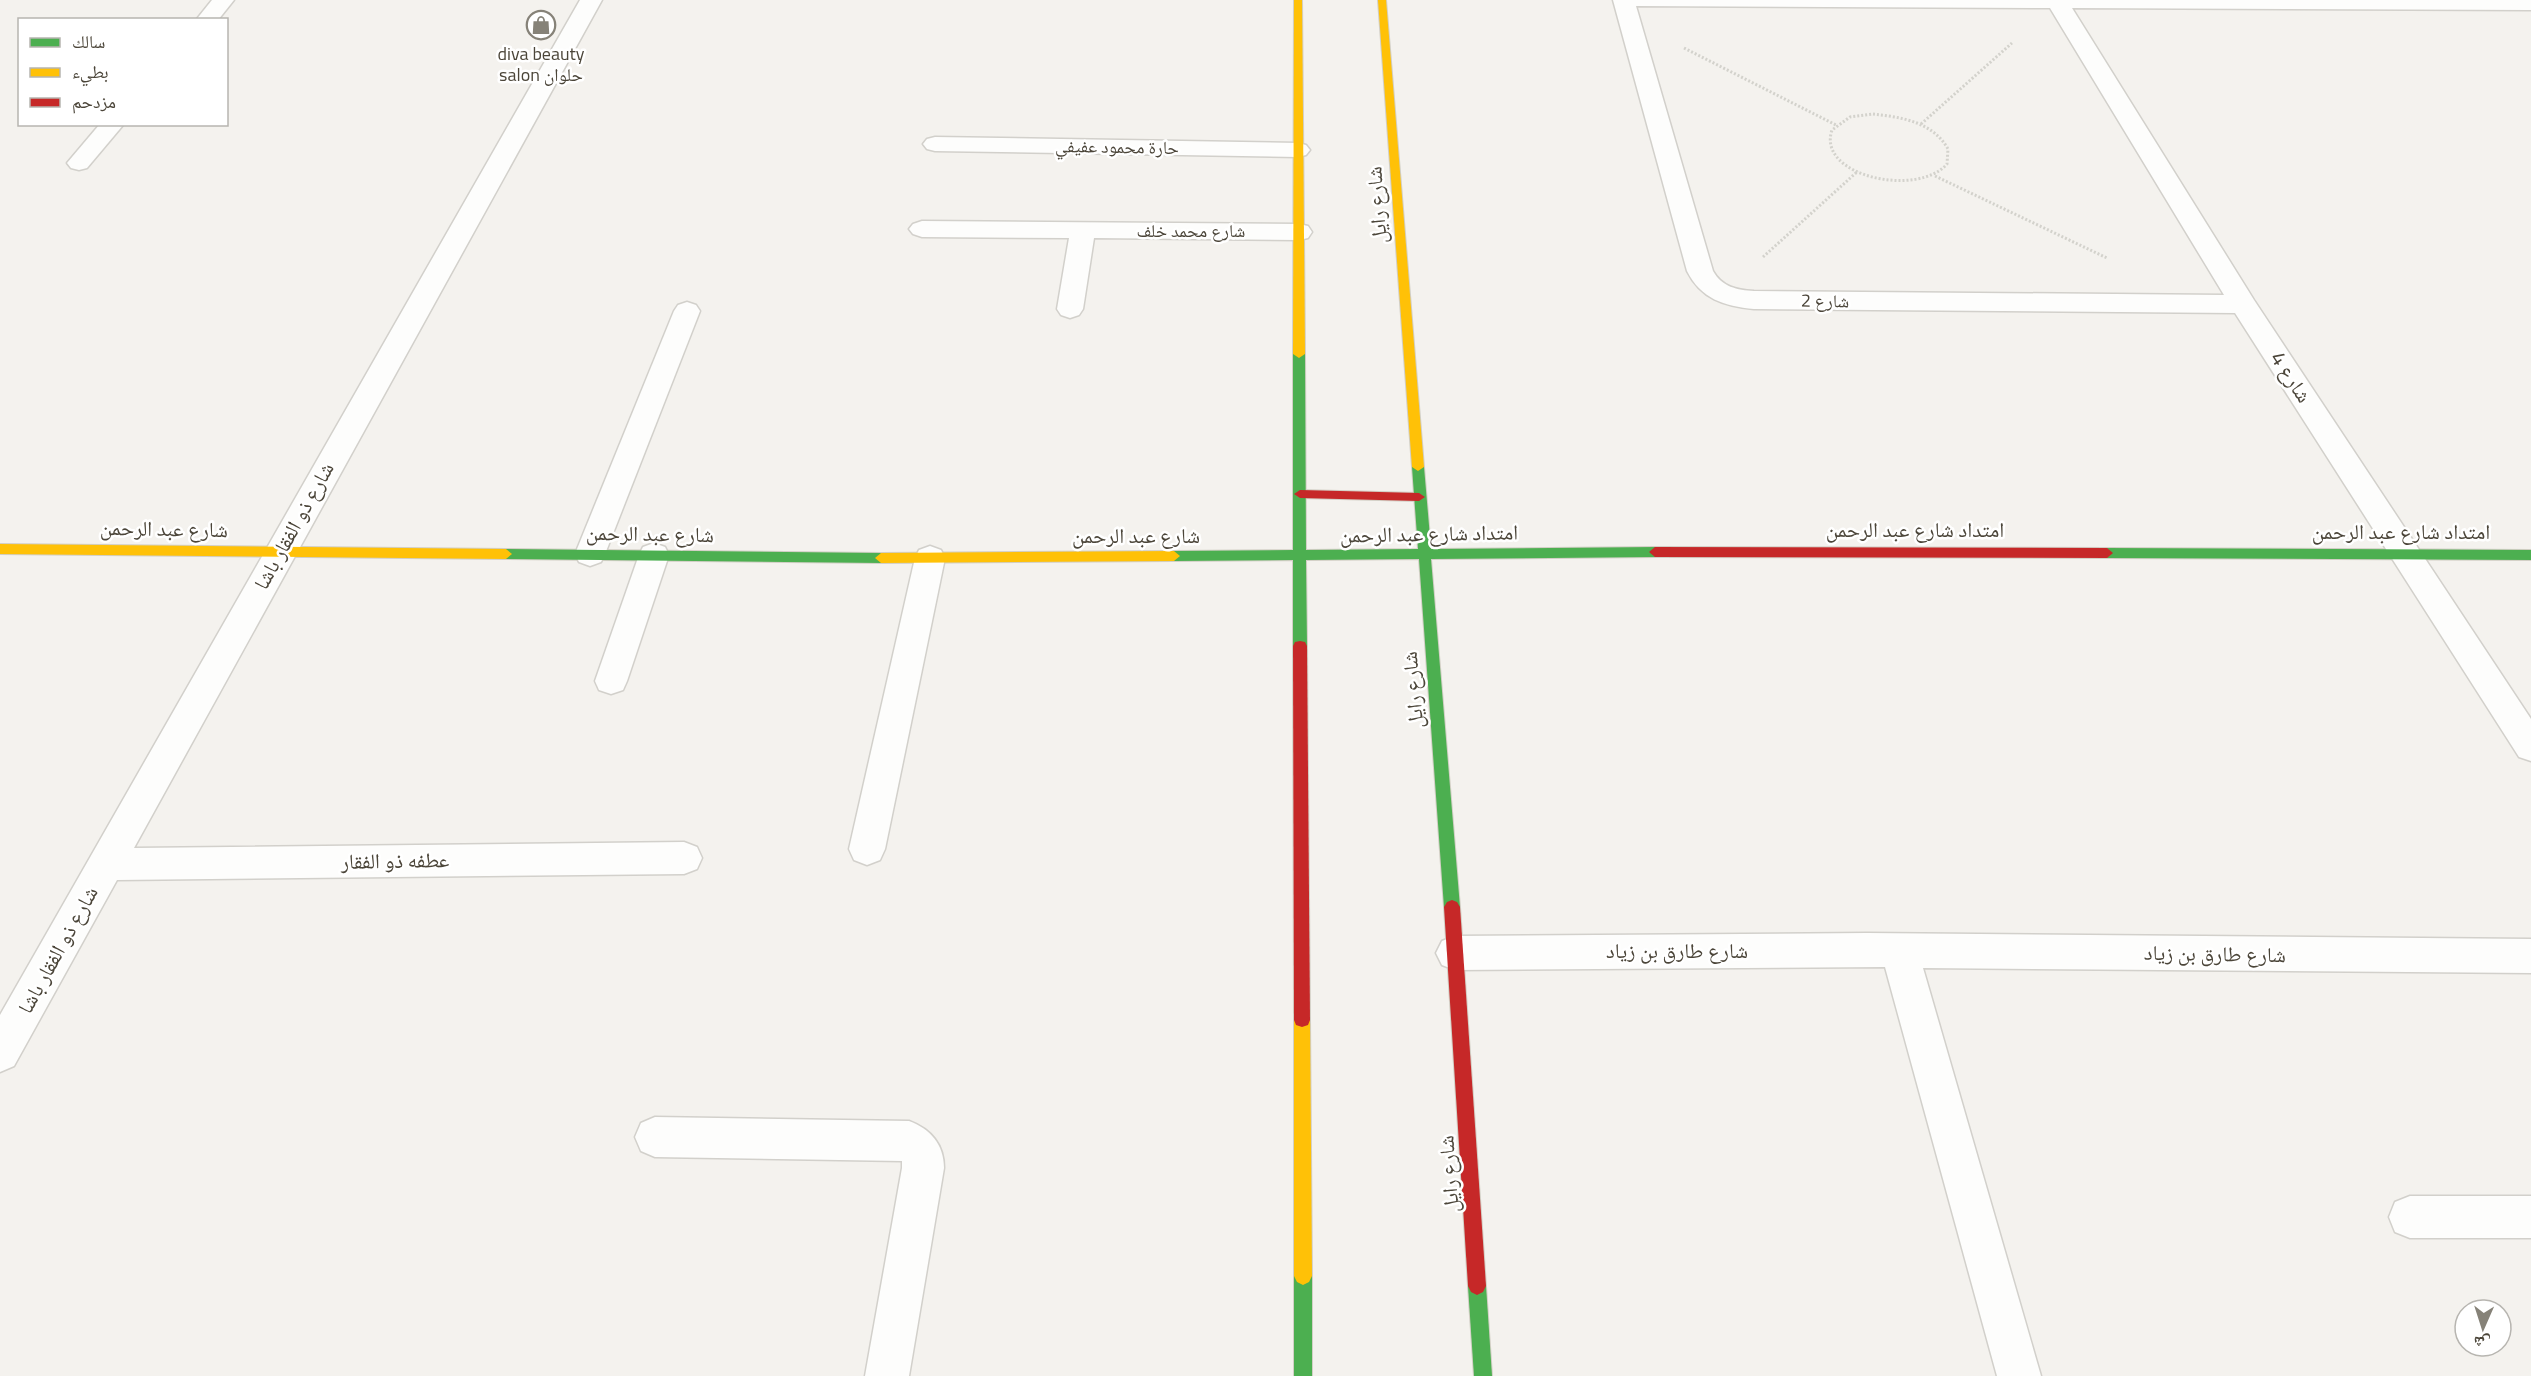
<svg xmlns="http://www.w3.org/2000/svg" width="2531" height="1376" viewBox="0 0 2531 1376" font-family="'Titillium Web','Noto Naskh Arabic',sans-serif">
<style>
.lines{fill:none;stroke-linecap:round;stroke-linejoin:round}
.street-casing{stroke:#d2d0cb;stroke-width:3}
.fast-casing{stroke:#d2cfc5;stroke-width:2}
.slow-casing{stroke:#d2cfc5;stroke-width:2}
.jam-casing{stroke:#d2cfc5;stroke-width:2}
.path{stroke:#d3d2cc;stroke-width:3;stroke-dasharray:2 2;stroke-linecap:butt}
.street{fill:#fdfdfc;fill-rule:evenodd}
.fast{fill:#4caf50;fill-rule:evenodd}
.slow{fill:#ffc107;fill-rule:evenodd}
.jam{fill:#c62828;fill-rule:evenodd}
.labels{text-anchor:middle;stroke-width:5;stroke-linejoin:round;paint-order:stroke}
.far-poi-label{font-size:18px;fill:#4b4539;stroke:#fff}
.far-street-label{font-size:18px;fill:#4b4539;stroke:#fff}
.street-label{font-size:21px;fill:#4b4539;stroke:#fff}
</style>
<rect width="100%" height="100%" fill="#f4f2ee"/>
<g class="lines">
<g class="street-casing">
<g id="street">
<path d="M212,0H234L218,20H196Z"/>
<path d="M580,0H602L134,848L684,842L697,847L702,858L697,869L684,874L117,880L14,1066L0,1072V1015Z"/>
<path d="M1613,0H2531V10L2072,8L2254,300L2531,719V761L2519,757L2235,313L1754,309C1724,306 1701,299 1687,271ZM1636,6L2050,8L2224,295L1754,291C1737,290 1722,287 1713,271Z"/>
<path d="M100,124H124L87,168L79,170L71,168L67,163Z"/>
<path d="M935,137L1298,143L1306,145L1310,150L1306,155L1298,157L935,151L927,149L923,144L927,139Z"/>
<path d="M922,221L1299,224L1308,226L1312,232L1308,238L1299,240L1094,238L1083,309L1079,315L1070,318L1061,315L1057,309L1069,238L922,237L913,234L909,229L913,224Z"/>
<path d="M687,302L696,305L700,311L605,554L601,562L590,566L579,562L575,554L674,311L678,305Z"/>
<path d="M654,543L665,547L669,555L627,681L623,690L611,694L599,690L595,681L639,555L643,547Z"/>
<path d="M930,546L941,550L945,558L885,849L880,860L867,865L854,860L849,849L915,558L919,550Z"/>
<path d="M1867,933L2531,939V973L1923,968L2041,1376H1997L1885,967L1455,970L1442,965L1436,953L1442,941L1455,936Z"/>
<path d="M655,1117L909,1121C930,1129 944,1144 944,1168L909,1376H865L902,1168V1161L655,1157L641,1151L635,1137L641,1123Z"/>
<path d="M2410,1196H2531V1238H2410L2395,1232L2389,1217L2395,1202Z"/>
</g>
</g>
<g class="fast-casing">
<g id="fast">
<path d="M1299,350L1305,354L1306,550L1418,549L1412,467L1418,463L1424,467L1431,549L1655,547L1661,552L1655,557L1431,559L1460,907L1457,912L1452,914L1447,912L1444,907L1419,559L1306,560L1307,646L1305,650H1295L1293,646V560L1174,561L1168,556L1174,551L1293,550V354Z"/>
<path d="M2107,548L2531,550V560L2107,558L2101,553Z"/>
<path d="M506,549L881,553L887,558L881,563L506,559L500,554Z"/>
<path d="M1303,1267L1309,1270L1312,1276V1376H1294V1276L1297,1270Z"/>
<path d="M1477,1277L1483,1280L1486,1286L1492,1376H1474L1468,1286L1471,1280Z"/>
</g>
</g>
<g class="slow-casing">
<g id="slow">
<path d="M1294,0H1302L1305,354L1299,358L1293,354Z"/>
<path d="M1378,0H1386L1424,467L1418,471L1412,467Z"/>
<path d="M0,544L506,549L512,554L506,559L0,554Z"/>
<path d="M1174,551L1180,556L1174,561L881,563L875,558L881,553Z"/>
<path d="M1302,1013L1308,1015L1310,1020L1312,1276L1309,1282L1303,1285L1297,1282L1294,1276V1020L1296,1015Z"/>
</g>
</g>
<g class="jam-casing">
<g id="jam">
<path d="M1300,490L1419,493L1425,497L1419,501L1300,498L1294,494Z"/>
<path d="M1655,547L2107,548L2113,553L2107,558L1655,557L1649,552Z"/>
<path d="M1300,641L1305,642L1307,646L1310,1020L1308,1025L1302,1027L1296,1025L1294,1020L1293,646L1295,642Z"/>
<path d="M1452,900L1457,902L1460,907L1486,1286L1483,1292L1477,1295L1471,1292L1468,1286L1444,907L1447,902Z"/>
</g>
</g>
<g class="path">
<path d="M1684,48L1836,125"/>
<path d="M1873,114C1901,117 1933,122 1948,149L1947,164C1917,198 1816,176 1832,130L1850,117Z"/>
<path d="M1921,124L2012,43"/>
<path d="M1935,176L2107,258"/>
<path d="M1763,257L1858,171"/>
</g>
<use href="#street" class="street"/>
<use href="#fast" class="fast"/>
<use href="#slow" class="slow"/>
<use href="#jam" class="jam"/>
</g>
<defs>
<g id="shop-ring" transform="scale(1.5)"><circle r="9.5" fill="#fff" stroke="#868278" stroke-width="1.5"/><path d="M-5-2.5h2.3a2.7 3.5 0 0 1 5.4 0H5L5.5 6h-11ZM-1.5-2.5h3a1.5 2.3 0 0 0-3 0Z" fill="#868278"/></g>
</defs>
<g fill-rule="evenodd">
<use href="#shop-ring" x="541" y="25"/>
</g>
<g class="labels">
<g class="far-poi-label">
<text x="541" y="60">diva beauty<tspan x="541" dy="21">salon حلوان</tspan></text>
</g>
<g class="far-street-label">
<text transform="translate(1117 147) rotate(1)" y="6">حارة محمود عفيفي</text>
<text x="1191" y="237">شارع محمد خلف</text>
<text transform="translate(1825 301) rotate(1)" y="6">شارع 2</text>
</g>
<g class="street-label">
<text transform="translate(1377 205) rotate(-94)" y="7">شارع رايل</text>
<text transform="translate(2291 377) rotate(57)" y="7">شارع 4</text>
<text transform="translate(294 526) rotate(-61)" y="7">شارع ذو الفقار باشا</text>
<text transform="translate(164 529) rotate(1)" y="7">شارع عبد الرحمن</text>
<text x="1915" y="537">امتداد شارع عبد الرحمن</text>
<text x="2401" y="539">امتداد شارع عبد الرحمن</text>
<text transform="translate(650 534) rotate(1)" y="7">شارع عبد الرحمن</text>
<text transform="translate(1429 534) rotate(-1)" y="7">امتداد شارع عبد الرحمن</text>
<text x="1136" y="543">شارع عبد الرحمن</text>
<text transform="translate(1413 690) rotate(-95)" y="7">شارع رايل</text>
<text transform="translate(395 861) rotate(-1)" y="7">عطفه ذو الفقار</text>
<text transform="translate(58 950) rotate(-61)" y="7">شارع ذو الفقار باشا</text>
<text x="1677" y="958">شارع طارق بن زياد</text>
<text transform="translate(2215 954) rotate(1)" y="7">شارع طارق بن زياد</text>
<text transform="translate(1449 1174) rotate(-94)" y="7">شارع رايل</text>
</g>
</g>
<rect x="18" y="18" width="210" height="108" fill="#ffffff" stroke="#b7b5b0" stroke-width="1.5"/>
<rect x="30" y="38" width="30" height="9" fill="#4caf50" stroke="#b7b5b0" stroke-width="1.5"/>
<text x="72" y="48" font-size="18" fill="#4b4539">سالك</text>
<rect x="30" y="68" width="30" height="9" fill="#ffc107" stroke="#b7b5b0" stroke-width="1.5"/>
<text x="72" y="78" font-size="18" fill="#4b4539">بطيء</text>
<rect x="30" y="98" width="30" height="9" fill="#c62828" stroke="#b7b5b0" stroke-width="1.5"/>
<text x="72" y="108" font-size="18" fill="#4b4539">مزدحم</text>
<g transform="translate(2483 1328) rotate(183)"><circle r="28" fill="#ffffff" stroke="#b7b5b0" stroke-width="1.5"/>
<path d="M0-4.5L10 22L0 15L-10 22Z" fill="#868278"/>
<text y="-9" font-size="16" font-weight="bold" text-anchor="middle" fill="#4b4539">ش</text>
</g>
</svg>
